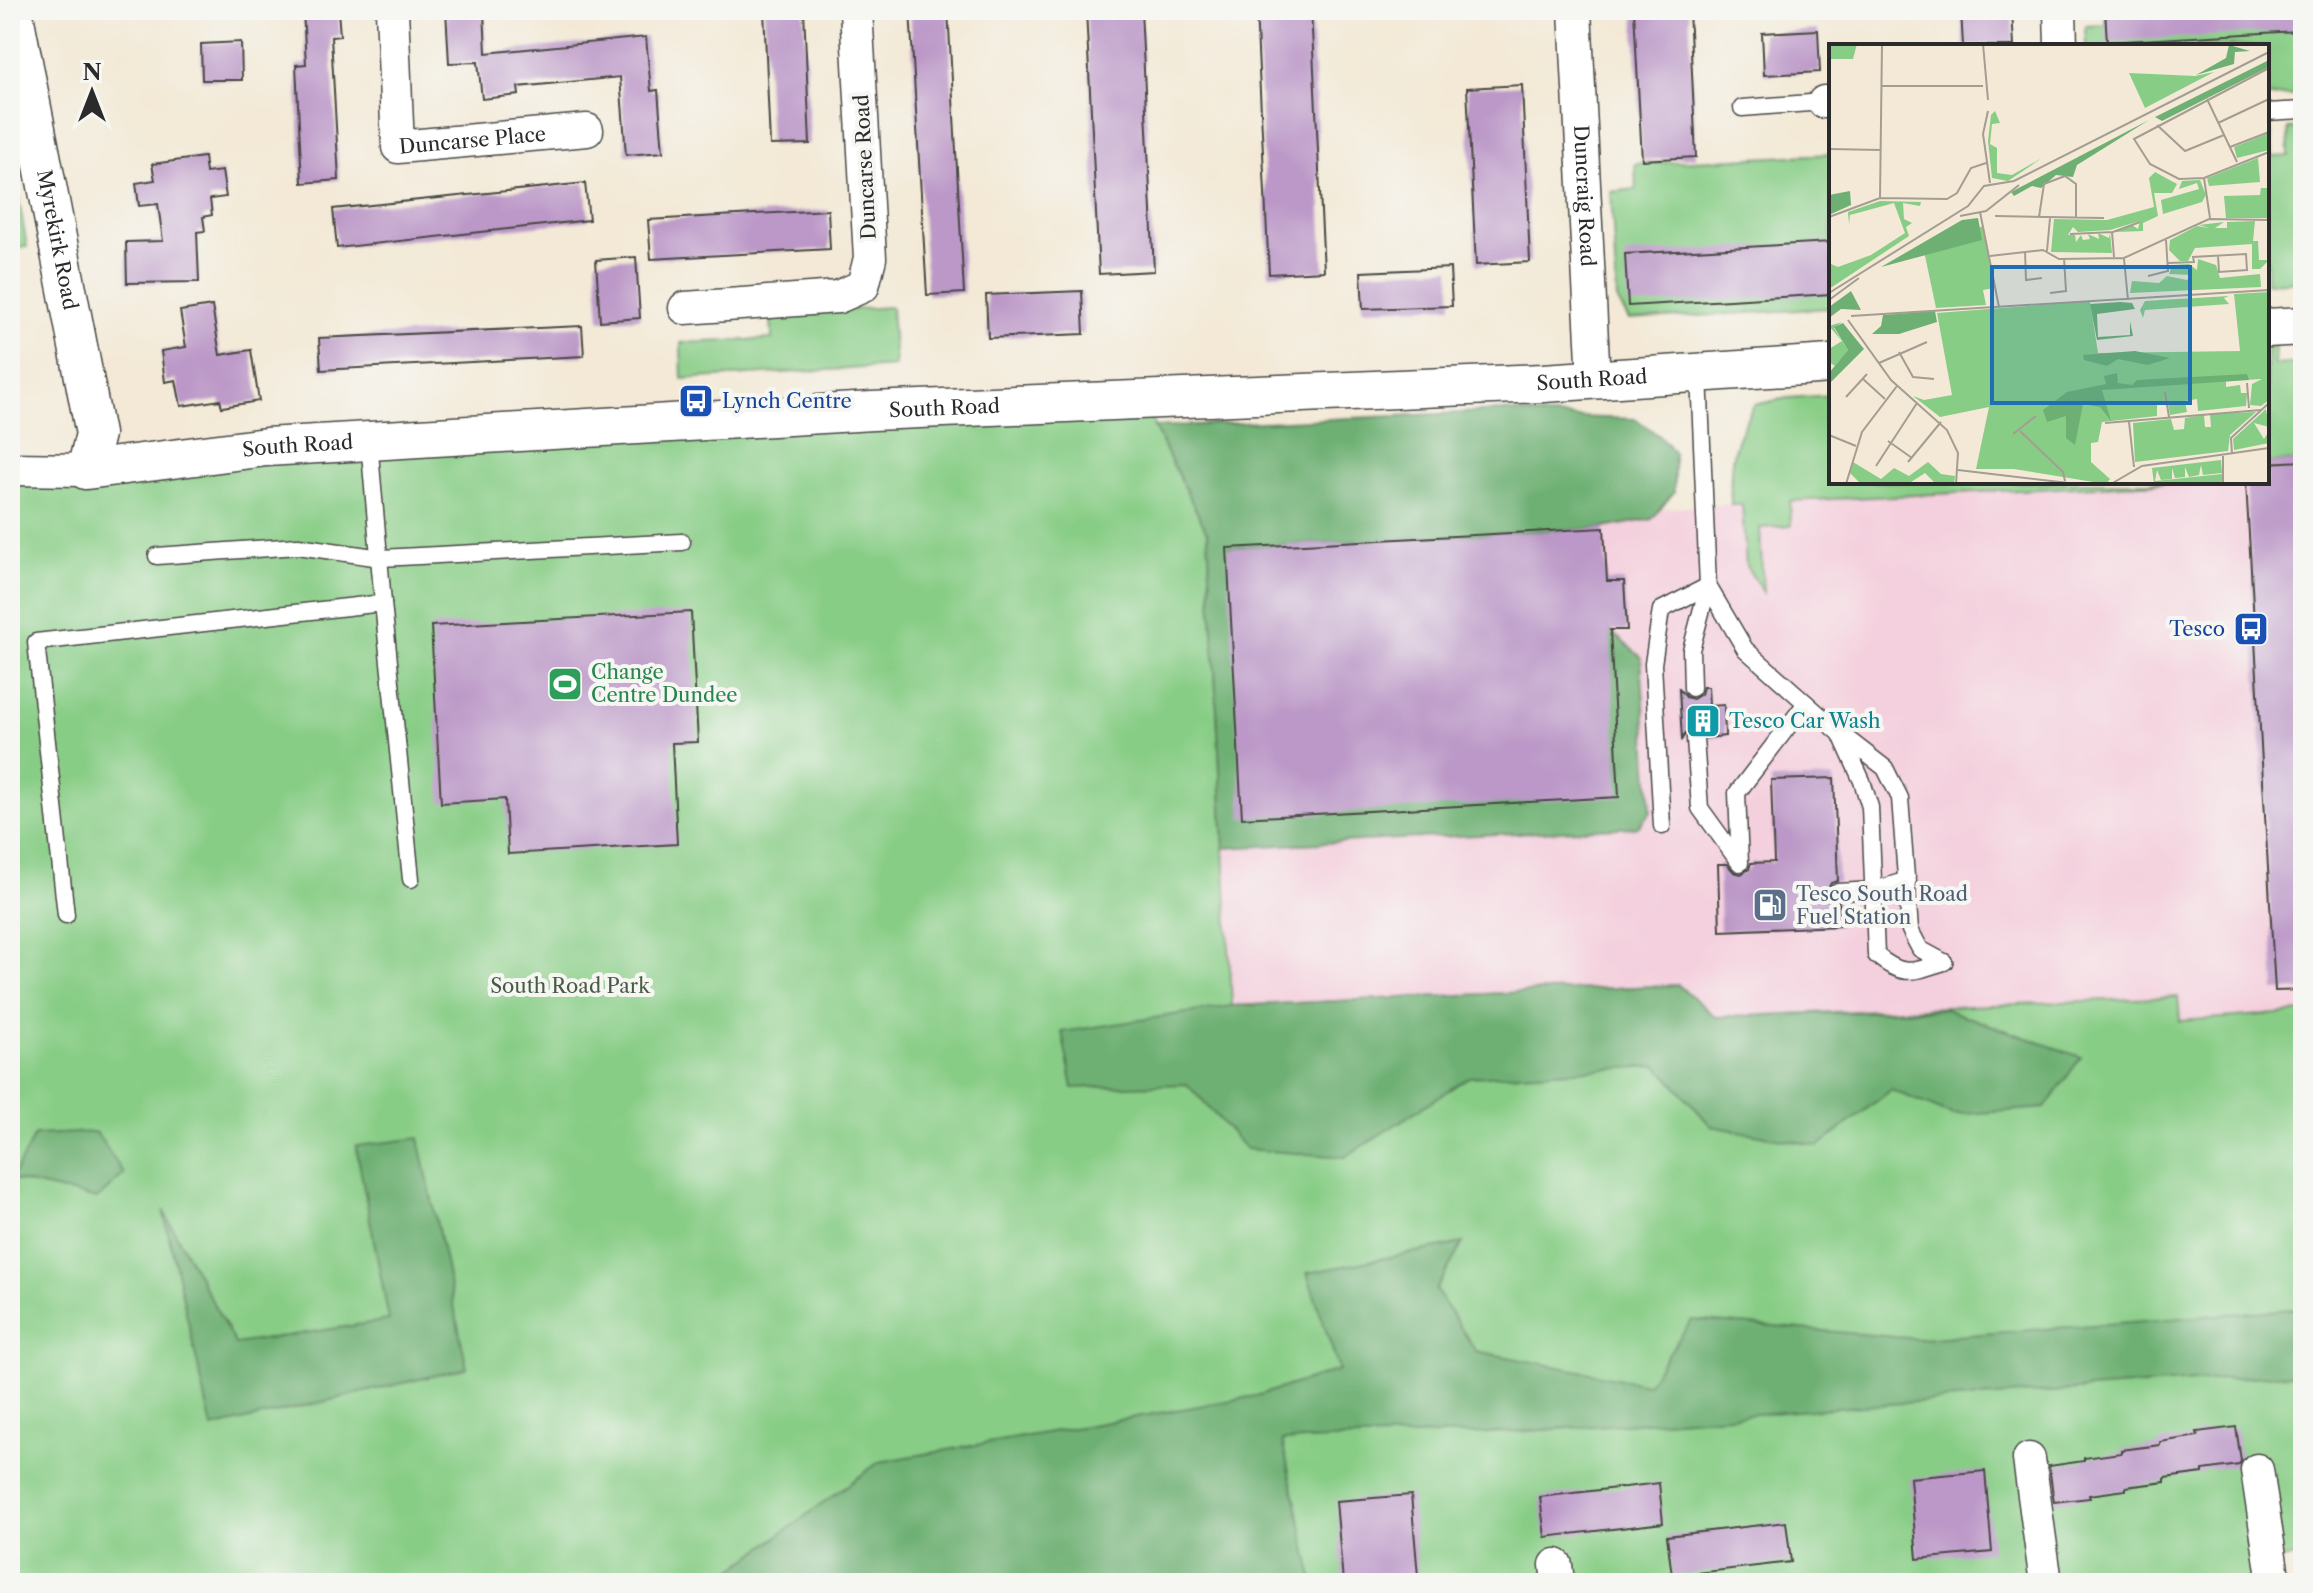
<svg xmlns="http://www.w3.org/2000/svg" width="2313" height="1593" viewBox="0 0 2313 1593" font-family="'Libre Caslon Text',serif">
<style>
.built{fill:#f4cfdd}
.green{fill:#88cd86;stroke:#5a7c58;stroke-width:2}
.forest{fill:#6eb073;stroke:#4c6e4f;stroke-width:2}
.building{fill:#bb98c7}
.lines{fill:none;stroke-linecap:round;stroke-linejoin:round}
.service-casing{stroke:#494845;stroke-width:19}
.minor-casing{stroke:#494845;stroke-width:35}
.tertiary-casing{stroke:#494845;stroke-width:41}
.service{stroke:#fff;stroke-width:16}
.minor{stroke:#fff;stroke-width:32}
.tertiary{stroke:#fff;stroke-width:38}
.labels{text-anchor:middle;stroke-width:8;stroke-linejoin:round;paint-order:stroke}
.street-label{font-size:20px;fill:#2b2b2b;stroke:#f6f6f2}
.transit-label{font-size:20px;fill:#164399;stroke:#f6f6f2;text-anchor:start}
.leisure-label{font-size:20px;fill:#27864d;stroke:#f6f6f2;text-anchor:start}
.culture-label{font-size:20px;fill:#0d838f;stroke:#f6f6f2;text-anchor:start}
.service-label{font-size:20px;fill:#4e5e75;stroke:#f6f6f2;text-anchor:start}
.park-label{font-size:20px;fill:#475c46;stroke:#f6f6f2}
.inset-road{fill:none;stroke:#a39d92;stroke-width:2}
.view{fill:#1f6fb2;fill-opacity:0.15;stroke:#1f6fb2;stroke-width:4}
.inset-edge{fill:none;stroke:#2b2b2b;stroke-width:4}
</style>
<rect width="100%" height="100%" fill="#f6f6f2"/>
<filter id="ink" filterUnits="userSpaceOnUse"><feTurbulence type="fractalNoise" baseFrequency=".0125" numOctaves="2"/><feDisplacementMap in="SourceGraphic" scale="16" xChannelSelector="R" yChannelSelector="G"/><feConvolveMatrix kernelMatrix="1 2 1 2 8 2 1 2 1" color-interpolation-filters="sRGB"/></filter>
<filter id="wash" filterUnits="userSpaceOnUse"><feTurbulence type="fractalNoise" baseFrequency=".006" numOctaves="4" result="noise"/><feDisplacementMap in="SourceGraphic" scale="32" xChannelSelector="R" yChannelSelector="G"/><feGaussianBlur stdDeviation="1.8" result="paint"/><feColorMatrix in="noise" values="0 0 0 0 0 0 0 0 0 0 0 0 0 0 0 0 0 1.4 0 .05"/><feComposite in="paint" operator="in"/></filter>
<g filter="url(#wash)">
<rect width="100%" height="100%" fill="#f3e9d6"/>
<path class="built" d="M2303,461V1012L2179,1021L2178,997L1716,1017L1678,985L1232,1007L1208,534L1789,501L2183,482H2267Z"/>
<g class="green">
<path d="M2105,10H2303V95L2267,97V46H2086L2085,26L2105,25Z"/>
<path d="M2303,128V281L2267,283V130L2271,129L2273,157L2289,156L2288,129Z"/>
<path d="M10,148L27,247L10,249Z"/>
<path d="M1831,154V308L1629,320L1617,300L1611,192L1636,189L1635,164Z"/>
<path d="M891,307L895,366L682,379L681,343L772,339L771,314Z"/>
<path d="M2275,345L2274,365L2303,363V461L2267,463V346Z"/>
<path d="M1831,395V482H2183L1790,501L1791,526L1760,528L1763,592L1746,566L1742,505H1731C1729,460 1732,444 1754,405L1787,398Z"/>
<path d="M1152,399L1154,427L1208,534L1232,1006L1678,985L1716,1017L2178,997L2180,1021L2303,1012V1556L2257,1562L2260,1583H10V469Z"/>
</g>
<g class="forest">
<path d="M1503,411L1545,416L1636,419L1662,438L1674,453V492L1652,519L1604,528L1228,548L1610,631L1641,657L1651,811L1638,827L1224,848L1208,534L1154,427Z"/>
<path d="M1678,985L1716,1017L1945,1009L2081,1057L2045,1108L1953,1115L1891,1090L1819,1146L1711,1126L1658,1066L1469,1077L1345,1157L1246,1149L1187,1084L1073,1088L1062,1032L1232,1006Z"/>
<path d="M96,1132L124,1174L97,1199L11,1179L35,1135Z"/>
<path d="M419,1138L467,1368L212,1428L163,1210L235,1344L389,1320L356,1146Z"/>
<path d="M1463,1243L1436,1290L1476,1351L1647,1384L1692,1320L1920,1339L2303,1308V1373L1516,1432L1282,1441L1314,1583H714L879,1462L1256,1396L1339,1370L1307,1273Z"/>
</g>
<g id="blocks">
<g class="building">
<path d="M303,10H338L340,36L331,37L339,180L302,183L296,65L306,64Z"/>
<path d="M446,10H484L486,53L646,37L651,91L658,90L663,152L626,155L620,77L518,87L519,95L482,99L478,62L449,63Z"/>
<path d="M764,10H804L810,144L770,145Z"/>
<path d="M910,10H948L964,293L927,295Z"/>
<path d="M1086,10H1141L1154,271L1099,274Z"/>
<path d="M1256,10H1311L1324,271L1269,274Z"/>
<path d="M1634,10H1689L1696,157L1642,160Z"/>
<path d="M1961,10H2012L2014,46H1963Z"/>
<path d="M2105,10H2299V31L2107,42Z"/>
<path d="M1818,30L1820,72L1764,75L1762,33Z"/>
<path d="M241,42L242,80H202L201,44Z"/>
<path d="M1522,85L1530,262L1476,265L1467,88Z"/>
<path d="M204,157L206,173L222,171L226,197L210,199L212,215L203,217L205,231L197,232L199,282L127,283L126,242L163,241L158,204L139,206L136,183L155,180L152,164Z"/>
<path d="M585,183L589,220L337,248L333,209Z"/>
<path d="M828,210L830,249L651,259L648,220Z"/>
<path d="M1831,242V294L1628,306L1625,254Z"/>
<path d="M636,257L640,318L600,321L596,260Z"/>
<path d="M1450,268L1452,306L1363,309L1361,272Z"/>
<path d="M1082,291L1084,334L988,338L986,295Z"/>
<path d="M212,306L220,355L251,350L259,401L222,407L220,400L181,406L176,380L165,382L161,351L186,347L180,311Z"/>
<path d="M582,326L584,356L321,370L319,338Z"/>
<path d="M2303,461V990L2275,991L2246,482H2267V463Z"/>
<path d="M1604,528L1607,581H1624L1627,630H1610L1619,797L1242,818L1227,548Z"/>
<path d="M691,612L698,742L672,743L677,844L508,854L505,799L441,803L431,626Z"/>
<path d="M1703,687H1708L1709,706L1724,705L1725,736L1706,738L1700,730L1693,728L1688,730L1682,739L1679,689L1686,697L1693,699L1701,694Z"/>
<path d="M1834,778L1838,881L1831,883L1827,892L1829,899L1839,903L1840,926L1720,931L1718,864H1727L1734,872L1741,874L1749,869L1751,863L1774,862L1771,780Z"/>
<path d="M2236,1427L2241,1461L2239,1465L2203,1470V1473L2165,1478V1482L2126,1487V1490L2089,1495L2090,1498L2054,1502L2049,1466L2084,1461V1458L2121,1453V1450L2160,1445V1442L2198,1436L2197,1432Z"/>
<path d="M1985,1471L1992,1552L1917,1559L1910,1478Z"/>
<path d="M1659,1483L1663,1523L1545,1537L1540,1497Z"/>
<path d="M1411,1495L1418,1576L1343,1582L1336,1501Z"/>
<path d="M1786,1522L1791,1562L1672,1576L1667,1536Z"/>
</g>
</g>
</g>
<g filter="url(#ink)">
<use href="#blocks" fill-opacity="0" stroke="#494845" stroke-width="2"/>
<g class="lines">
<g class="service-casing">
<g id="service">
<path d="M1742,108L1824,102"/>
<path d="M2267,112L2303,110"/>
<path d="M1699,374L1708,586L1745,649L1841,734L1885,768L1900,798L1910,930L1920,949L1944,962"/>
<path d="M157,556L298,546L381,558L682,542"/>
<path d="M383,603L411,879"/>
<path d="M1692,688L1691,650L1708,586"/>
<path d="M1842,737L1862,781L1870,807L1876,955C1903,978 1913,972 1944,962"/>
<path d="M1695,739L1700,808L1739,862"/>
<path d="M1662,826L1653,664L1661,610L1708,586"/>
<path d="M1740,863L1737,793L1806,703"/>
<path d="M1838,892L1874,890L1908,880"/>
<path d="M66,915L36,642L383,603L369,441"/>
</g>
</g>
<g class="minor-casing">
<g id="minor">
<path id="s1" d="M392,10L398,147L587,130"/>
<path id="s2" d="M1575,10L1594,380"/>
<path d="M2060,10L2061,46"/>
<path d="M1824,102H1831"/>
<path d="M685,308L838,297L863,286L870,258L856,10"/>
<path d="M10,469L86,470"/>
<path d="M2029,1459L2046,1583"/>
<path d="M2257,1470L2274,1583"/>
<path d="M1556,1565L1558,1583"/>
</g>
</g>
<g class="tertiary-casing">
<g id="tertiary">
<path id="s3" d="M13,10L95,434L86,470L266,447L369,441L872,411L1543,383L1831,364"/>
<path d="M2267,328L2303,326"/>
</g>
</g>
<use href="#service" class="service"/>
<use href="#minor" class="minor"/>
<use href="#tertiary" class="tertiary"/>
</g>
</g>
<defs>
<g id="bus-square" transform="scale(1.8)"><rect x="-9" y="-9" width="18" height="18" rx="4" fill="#1a4fb4" stroke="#f6f6f2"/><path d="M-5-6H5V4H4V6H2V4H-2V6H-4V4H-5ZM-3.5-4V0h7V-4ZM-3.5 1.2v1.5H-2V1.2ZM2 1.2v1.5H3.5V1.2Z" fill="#fff"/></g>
<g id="stadium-square" transform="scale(1.8)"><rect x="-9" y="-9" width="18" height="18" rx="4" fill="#2e9e5b" stroke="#f6f6f2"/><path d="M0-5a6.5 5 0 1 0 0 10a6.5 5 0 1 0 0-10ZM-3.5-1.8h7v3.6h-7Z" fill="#fff"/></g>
<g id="building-square" transform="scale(1.8)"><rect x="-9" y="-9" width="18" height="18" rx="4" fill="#0f9aa8" stroke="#f6f6f2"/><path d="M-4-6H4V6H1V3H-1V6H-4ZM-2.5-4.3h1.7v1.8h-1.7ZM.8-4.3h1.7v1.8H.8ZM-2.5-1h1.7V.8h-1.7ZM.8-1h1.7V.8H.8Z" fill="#fff"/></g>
<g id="fuel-square" transform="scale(1.8)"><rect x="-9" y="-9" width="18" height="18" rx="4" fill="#5c6f8a" stroke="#f6f6f2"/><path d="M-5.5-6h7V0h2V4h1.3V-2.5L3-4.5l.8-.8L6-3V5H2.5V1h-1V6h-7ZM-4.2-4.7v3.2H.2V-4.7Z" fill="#fff"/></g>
</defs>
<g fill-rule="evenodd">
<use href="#bus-square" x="696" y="401"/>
<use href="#bus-square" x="2251" y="629"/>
<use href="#stadium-square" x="565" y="684"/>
<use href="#building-square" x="1703" y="721"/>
<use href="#fuel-square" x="1770" y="905"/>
</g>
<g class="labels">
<g class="street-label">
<text dy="7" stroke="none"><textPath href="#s1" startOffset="212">Duncarse Place</textPath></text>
<text transform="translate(865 167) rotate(-93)" y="7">Duncarse Road</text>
<text dy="7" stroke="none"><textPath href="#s2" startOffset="186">Duncraig Road</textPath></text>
<text dy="7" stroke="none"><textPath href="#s3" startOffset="234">Myrekirk Road</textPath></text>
<text dy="7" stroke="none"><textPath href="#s3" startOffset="1978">South Road</textPath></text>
<text dy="7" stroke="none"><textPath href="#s3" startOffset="1330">South Road</textPath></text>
<text dy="7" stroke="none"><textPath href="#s3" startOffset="682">South Road</textPath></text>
</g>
<g class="transit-label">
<text x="722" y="408">Lynch Centre</text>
<text x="2225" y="636" text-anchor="end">Tesco</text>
</g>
<g class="leisure-label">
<text x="591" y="679">Change<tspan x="591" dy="23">Centre Dundee</tspan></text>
</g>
<g class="culture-label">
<text x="1729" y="728">Tesco Car Wash</text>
</g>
<g class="service-label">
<text x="1796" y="901">Tesco South Road<tspan x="1796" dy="23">Fuel Station</tspan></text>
</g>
<g class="park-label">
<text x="570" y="993">South Road Park</text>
</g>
</g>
<g transform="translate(1829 44)">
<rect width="440" height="440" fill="#f3e9d6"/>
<path d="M0,0H28L24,15H0ZM385,28L316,64L300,29L366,32ZM166,67L171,79L163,80L161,100L168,104V129L183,131L213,114L179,137L163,134L159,97L162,71ZM440,89V106L408,114L405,103ZM429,114L431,138L380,142L378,134ZM326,128L348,140L343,149H325L329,172L314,179V187L286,188L303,181L309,185L311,177L281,186L249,188L244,183L239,191H246L247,198L252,191L254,196L261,195L259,190L270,195L269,189L280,194L281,189L283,209L222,208L225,175L278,176L325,163L320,134ZM371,136L377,151L373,158L334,170L332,156L370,145L368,139L350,145L353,137ZM432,144H440V174H397L395,152L431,151ZM51,157L92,158L91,162L74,159L75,175L83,179L77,183L80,192L0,245L2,220L9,223L42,211L76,189L65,159L21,171L20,180L19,168ZM426,177L424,197H429L430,216H440L431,225H423V200L366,204L359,217H351L340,206L341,196L368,182L380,184L370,181L395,178L386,184H398V178ZM154,182L165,244L154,246L157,261L107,264L95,207ZM369,215L387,221L391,234L431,230L432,243L301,249L303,237L330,239L338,232L358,236L363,231L340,230L343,221L360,220L368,226ZM440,248V356L432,362L421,361L423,340L433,335L397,337V343L411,341L412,349H418L417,362L369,367L368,355L356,357L358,368L341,371L339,359L328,360V372L273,378L269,398L262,399V418L281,435L277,440L185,425H147L160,363L111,373L84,352L95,356L123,351L108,269L261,257L269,309L411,307L405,250ZM400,252L395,254L400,260L316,266L314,274L311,266L316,257ZM13,278L5,284L19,306L6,322L0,318V305L13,297L0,282ZM437,365L440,383L425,379L435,395L440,387V399L405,406L404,395ZM427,368L401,391L399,407L306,418L304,379L342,375L345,386L355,385L356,374L375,371L376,383H382L381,370ZM392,416L393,429L374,431L372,421L370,431L360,433L356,423V433L346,434L343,424V435L332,436L328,426L326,437L393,430V440H325L323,424ZM24,418L52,435L65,424L80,432L99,418L112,430L126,432L125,440H107L96,429L79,440H32L21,429Z" fill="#88cd86"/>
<path d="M400,1L421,7L406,8L405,20L367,31L397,14ZM440,16V23L333,77L326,73ZM320,76L248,121L244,133L227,131L212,144L203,142L185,152L182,148ZM21,147L22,161L0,171V151ZM149,174L153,196L52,223L133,176ZM22,247L32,266L12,265L0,274V263ZM291,258L303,259L306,265L268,270L269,293L301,291V277L304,292L268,296L261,260ZM106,267L108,278L70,290H43L52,282L54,271ZM14,279L35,305L0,340V329L19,306L5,283ZM306,307L341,314L319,321L289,315L278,322L255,316L254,311ZM288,329L289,339L303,341L308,336L418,330L420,336L273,346L282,377L271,363L254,360L246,401L237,394V372L218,378L214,366L238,348L277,340L275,332Z" fill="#6eb073"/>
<path class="inset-road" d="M154,0L159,56M440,24L305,95L321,120L350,135L375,134L440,108M53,42H154M378,55L408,118M159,67L154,90L161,139M389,79L440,55M328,81L356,107L395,91M401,103L440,88M0,105L52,106M375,134L381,174M51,154L53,0M151,168L170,263M131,172L157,167L190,141M166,172L275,174M0,173L51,154L118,155L128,149L142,124L157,119M210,173L215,140L236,132L247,140V173M284,188L311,178M241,190L283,188L285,213M196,207L197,236L213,234M218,207L221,174M161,212L214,206L230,215L295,214L380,175L440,176M295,215L299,256M339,219L365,218L364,213L417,210L418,226L390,228L389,212M319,232L339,227L337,196M0,249L139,162L155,142L185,137L440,8M221,249L237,247L235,214M0,256L30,234M22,272L440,246M19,276L62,336L118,386L129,409L127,440M70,308L84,333L105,335M50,319L98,298M34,335L56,355M418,339L420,364M336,348L340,373M17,353L38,330M300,378L305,423M276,379L432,366M191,387L234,428L236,437M184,390L207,372M0,391L27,402M59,397L83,414M403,410L402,394L440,359M394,412V440M79,418L112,378M47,422L88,359M129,426L248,440M17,440L33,388L68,342M282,440L313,422L440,404"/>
<path class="view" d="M163,223H361V359H163Z"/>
<rect width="440" height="440" class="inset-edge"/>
</g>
<rect width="2313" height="1593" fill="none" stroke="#f6f6f2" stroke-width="40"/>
<g transform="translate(92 92)" stroke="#f6f6f2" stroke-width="6" paint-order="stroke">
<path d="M0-6L14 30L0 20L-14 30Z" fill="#2b2b2b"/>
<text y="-12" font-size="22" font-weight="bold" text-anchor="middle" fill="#2b2b2b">N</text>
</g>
</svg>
